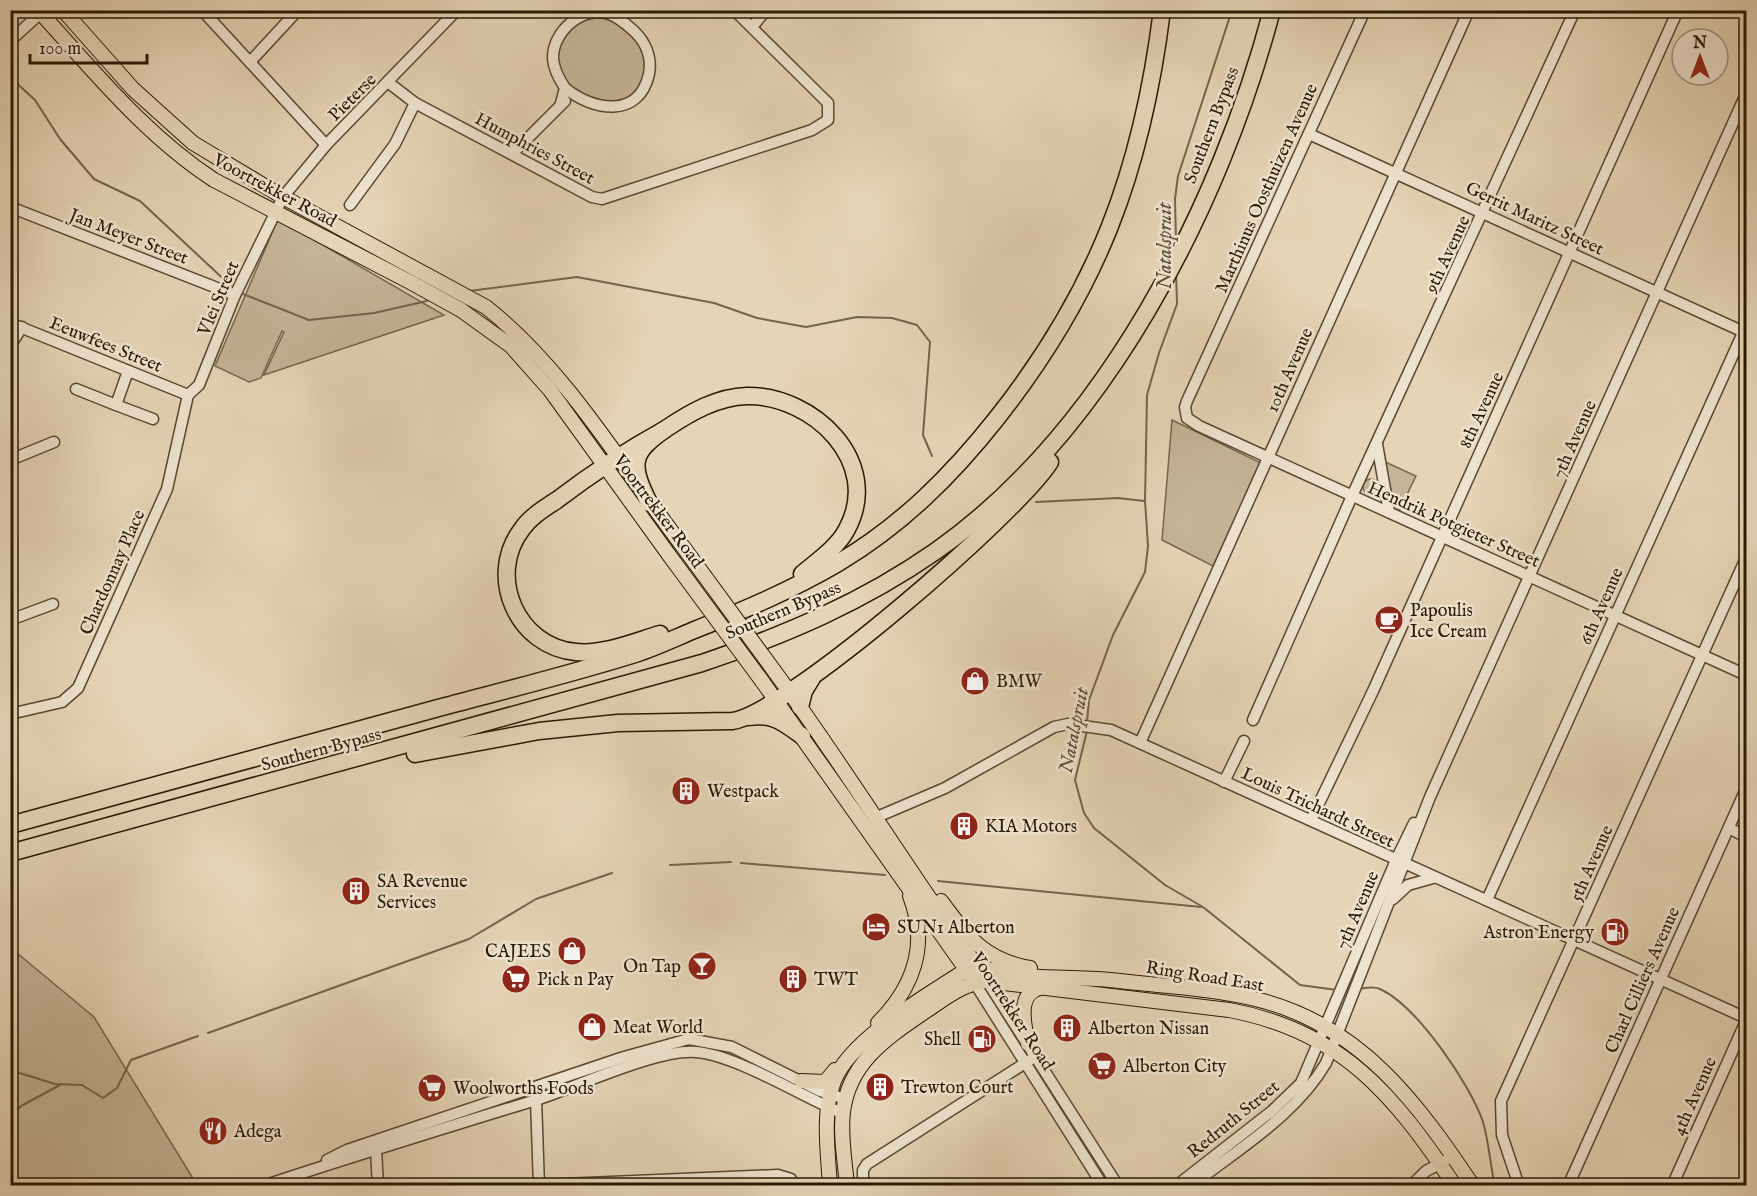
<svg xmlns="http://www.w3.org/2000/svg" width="1757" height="1196" viewBox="0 0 1757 1196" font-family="'IM FELL English',serif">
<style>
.green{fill:#c5b497;stroke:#77674e;stroke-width:1.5}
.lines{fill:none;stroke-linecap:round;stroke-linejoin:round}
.stream{stroke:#73644a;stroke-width:2}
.minor-casing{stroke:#584830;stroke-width:13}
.major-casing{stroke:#291a04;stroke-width:16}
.highway-casing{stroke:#291a04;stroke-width:19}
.minor{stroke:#eee3cf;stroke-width:10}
.major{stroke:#e5d4b5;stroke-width:14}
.highway{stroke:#e5d4b5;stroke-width:16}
.major-bridge-casing{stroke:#291a04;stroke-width:16;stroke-linecap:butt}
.major-bridge{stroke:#e5d4b5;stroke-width:14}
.labels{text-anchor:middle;stroke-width:5;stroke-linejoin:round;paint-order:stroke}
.street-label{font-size:18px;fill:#291a04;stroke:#eee3cf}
.poi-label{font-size:18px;fill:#291a04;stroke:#eee3cf;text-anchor:start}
.water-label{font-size:20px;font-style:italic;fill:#5b4b33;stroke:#eee3cf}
</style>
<rect width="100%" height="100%" fill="#e5d4b5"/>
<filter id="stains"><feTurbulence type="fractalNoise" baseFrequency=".00333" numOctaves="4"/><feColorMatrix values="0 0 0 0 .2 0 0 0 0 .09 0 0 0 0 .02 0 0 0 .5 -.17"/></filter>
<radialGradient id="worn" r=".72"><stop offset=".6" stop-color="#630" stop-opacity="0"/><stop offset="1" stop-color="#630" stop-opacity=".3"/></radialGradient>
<g class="green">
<path d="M597,17C614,19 640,34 644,53C646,61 645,70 646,77L631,97L609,105C598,100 583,97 574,90C552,72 552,36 578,22C584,19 591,18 597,17Z"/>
<path d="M278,219L444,315L264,375L284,332L282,331L261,378L249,382L215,366Z"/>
<path d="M1172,420L1261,463L1213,566L1162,540Z"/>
<path d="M1381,460L1416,476L1399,511L1390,506Z"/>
<circle cx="1371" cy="487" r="8"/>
<path d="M11,948L94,1017L197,1185H11Z"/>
<path d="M757,1178L760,1185L713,1184L715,1181Z"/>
</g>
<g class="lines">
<g class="stream">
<path d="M10,77L35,100L60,139L94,179L140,201L232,287"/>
<path d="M1176,242L1175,199L1178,176L1232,10"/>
<path d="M469,291L577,277L714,303L757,318L806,327L857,317L892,318L917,325L930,342L923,435L932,456"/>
<path d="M243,294L309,320L374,313L427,301"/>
<path d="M1036,502L1118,498L1144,501"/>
<path d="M1087,722L1089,700L1113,635L1145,572L1148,546L1145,501L1147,395L1159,353L1177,304L1176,272"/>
<path d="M1087,731L1075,780L1084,813L1094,828L1165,885L1203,907L1300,985L1337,990"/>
<path d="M741,863L885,875"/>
<path d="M670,865L731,862"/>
<path d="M938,881L1201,907"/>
<path d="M1358,989C1365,988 1374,986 1380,989C1417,1006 1470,1084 1483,1122C1489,1142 1490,1165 1495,1186"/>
<path d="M208,1033L469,939L536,899L612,873"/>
<path d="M10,1070L55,1084L82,1085L103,1098L117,1088L131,1060L198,1036"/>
<path d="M10,1118L21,1106L60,1085"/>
<path d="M10,1153V1154"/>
</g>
<g class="minor-casing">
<g id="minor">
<path d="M202,10L326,145"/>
<path d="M1365,10L1187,401L1185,407L1187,418L1199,426L1746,675"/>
<path d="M752,27L766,10"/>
<path d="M10,41L44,10"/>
<path d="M250,62L298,10"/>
<path d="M389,83L415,103L592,197L602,199L812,130L828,120V103L734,10"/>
<path d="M561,103L565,88C559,79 554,70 553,59C552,32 582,5 609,14C619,17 627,25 635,32C646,43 652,58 649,74C639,119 593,111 565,88"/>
<path d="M1309,134L1746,333"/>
<path d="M512,154L565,101"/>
<path d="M350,205L395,144L415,103"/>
<path d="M10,207L235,295"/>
<path d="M10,323L188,395"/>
<path d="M10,346L22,327"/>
<path d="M128,371L116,405L153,419"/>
<path d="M76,389L116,405"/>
<path d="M188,395L199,385L235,295L283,197L326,145L457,10"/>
<path d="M1377,444L1389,512"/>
<path d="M10,460L54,442"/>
<path d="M10,620L53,604"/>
<path d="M10,714L62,702L78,688L167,489L188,395"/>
<path d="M1253,720L1352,496L1575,10"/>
<path d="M1140,743L1469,10"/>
<path d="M1224,782L1244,741"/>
<path d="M877,817L945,788L1054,727L1068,724L1111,730L1746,1018"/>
<path d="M1311,820L1373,691L1678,10"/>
<path d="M1729,828L1746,837"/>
<path d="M1393,899L1408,885L1433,878"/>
<path d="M1487,900L1746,326"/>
<path d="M987,981L1118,1186"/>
<path d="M974,982L1103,1186"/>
<path d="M536,1099L539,1186"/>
<path d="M376,1150L378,1186"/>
<path d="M327,1160L347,1150L624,1057L689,1039L732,1047L820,1091L846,1099"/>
<path d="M539,1185L778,1175L791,1179"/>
<path d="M263,1186C353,1156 445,1128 536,1100C577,1087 656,1049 696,1052C736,1055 803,1097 842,1113"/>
<path d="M863,1186V1170L867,1164L1030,1060"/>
<path d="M1176,1186L1272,1111L1301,1083L1396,860L1414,823"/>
<path d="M1191,1186C1238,1149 1295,1116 1326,1063L1430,797L1746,94"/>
<path d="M1411,1186L1426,1171L1445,1161"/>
<path d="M1519,1186L1502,1135L1501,1101L1746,558"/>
<path d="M1568,1186L1746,789"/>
<path d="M1672,1186L1746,1021"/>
</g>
</g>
<g class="major-casing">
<g id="major">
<path d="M38,10C93,70 145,135 214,180L412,283L461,310L511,346L550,390L669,555"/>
<path d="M63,10L133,89L193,143L283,197L486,307C566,370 623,468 684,548"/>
<path d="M775,672C847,770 910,874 981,972"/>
<path d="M762,681L970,975"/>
<path d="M941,901C967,936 984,960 1030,968"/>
<path d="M878,1023C913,988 929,945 910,896"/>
<path d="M1028,1044C1024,1024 1015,990 1045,987"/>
<path d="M801,1081L825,1082L835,1070"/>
<path d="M830,1186C828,1152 822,1113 834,1081C850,1039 928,995 966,970C989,965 1017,976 1042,977C1065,978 1087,978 1110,980C1161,986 1213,988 1263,1001C1363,1028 1418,1104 1473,1186"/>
<path d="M847,1186C845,1162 840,1135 843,1112C849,1063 885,1039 923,1013C943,1000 963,983 987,981L1229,1010C1342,1031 1394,1095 1455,1186"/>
</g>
</g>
<g class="highway-casing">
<g id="highway">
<path d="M649,503C630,464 630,453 667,428C691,412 717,397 747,396C813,395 883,462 847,529C838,547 817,561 802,574"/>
<path d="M660,634C634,642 603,655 576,652C517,647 486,576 522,529C531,516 545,508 557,500C591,474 626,451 664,430"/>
<path d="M800,707L804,691L812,678"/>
<path d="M749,717C773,713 784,723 802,736"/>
<path d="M415,754L539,731L618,723L732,721C785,715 1018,513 1050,462"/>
<path d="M10,825C154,786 298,747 442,707C506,690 571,674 635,654C654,648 673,639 692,631C742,611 792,590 838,563C902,525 952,475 997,418C1098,290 1142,171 1162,10"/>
<path d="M10,853L702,663C785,635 863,602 936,551C1105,432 1220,207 1272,10"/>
</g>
</g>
<use href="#minor" class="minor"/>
<use href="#major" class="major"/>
<use href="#highway" class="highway"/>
<g class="major-bridge-casing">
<g id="major-bridge">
<path d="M684,548L775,672"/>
<path d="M669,555L762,681"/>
</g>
</g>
<use href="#major-bridge" class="major-bridge"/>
</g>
<defs>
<g id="cafe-disc" transform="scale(1.5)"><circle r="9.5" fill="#8f2418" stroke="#eee3cf"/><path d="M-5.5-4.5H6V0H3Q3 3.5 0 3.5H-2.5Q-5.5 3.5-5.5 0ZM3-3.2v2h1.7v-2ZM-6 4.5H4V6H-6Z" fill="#fff"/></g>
<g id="shop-disc" transform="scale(1.5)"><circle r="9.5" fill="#8f2418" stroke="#eee3cf"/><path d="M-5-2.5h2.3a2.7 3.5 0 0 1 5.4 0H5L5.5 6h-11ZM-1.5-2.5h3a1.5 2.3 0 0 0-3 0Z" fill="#fff"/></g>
<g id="building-disc" transform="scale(1.5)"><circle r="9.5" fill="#8f2418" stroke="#eee3cf"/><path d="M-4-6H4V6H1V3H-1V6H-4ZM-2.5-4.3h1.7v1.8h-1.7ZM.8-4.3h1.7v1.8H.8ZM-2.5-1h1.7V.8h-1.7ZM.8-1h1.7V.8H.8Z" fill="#fff"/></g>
<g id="hotel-disc" transform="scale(1.5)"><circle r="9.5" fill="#8f2418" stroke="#eee3cf"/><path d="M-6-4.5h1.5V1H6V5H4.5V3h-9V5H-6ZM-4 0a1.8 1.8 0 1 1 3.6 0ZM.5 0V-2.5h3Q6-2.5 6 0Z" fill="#fff"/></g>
<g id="fuel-disc" transform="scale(1.5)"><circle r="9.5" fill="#8f2418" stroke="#eee3cf"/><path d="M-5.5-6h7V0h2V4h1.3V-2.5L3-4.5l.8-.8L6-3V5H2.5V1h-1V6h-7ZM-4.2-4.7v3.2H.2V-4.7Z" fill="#fff"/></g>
<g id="bar-disc" transform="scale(1.5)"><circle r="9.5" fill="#8f2418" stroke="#eee3cf"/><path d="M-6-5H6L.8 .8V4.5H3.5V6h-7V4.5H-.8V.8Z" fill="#fff"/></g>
<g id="supermarket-disc" transform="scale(1.5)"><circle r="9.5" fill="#8f2418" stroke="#eee3cf"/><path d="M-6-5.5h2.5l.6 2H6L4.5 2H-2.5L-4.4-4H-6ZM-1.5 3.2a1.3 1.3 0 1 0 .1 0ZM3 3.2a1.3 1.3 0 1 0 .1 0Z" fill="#fff"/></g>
<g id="restaurant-disc" transform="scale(1.5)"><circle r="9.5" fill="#8f2418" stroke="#eee3cf"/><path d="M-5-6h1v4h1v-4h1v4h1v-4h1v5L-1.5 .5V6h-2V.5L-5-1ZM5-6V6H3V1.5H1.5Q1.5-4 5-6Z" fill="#fff"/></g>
</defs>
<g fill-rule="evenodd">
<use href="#cafe-disc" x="1389" y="620"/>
<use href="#shop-disc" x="975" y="681"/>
<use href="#building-disc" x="686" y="791"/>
<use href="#building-disc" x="964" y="826"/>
<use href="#building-disc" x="356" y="891"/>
<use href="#hotel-disc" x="876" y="927"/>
<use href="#fuel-disc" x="1615" y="932"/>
<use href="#shop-disc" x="572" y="951"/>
<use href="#bar-disc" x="702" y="966"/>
<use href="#supermarket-disc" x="516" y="979"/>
<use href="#building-disc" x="793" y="979"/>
<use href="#shop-disc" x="592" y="1027"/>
<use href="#building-disc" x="1067" y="1028"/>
<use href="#fuel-disc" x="982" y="1039"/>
<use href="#supermarket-disc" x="1102" y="1066"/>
<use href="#building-disc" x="880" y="1087"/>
<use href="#supermarket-disc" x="432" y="1088"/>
<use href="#restaurant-disc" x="213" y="1131"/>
</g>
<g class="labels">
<g class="street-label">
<text transform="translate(352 97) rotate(-45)" y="6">Pieterse</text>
<text transform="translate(1211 125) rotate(-69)" y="6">Southern Bypass</text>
<text transform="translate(535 148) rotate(28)" y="6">Humphries Street</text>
<text transform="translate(1266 188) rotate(-66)" y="6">Marthinus Oosthuizen Avenue</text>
<text transform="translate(275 190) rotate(28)" y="6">Voortrekker Road</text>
<text transform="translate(1535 218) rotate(25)" y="6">Gerrit Maritz Street</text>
<text transform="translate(129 236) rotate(21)" y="6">Jan Meyer Street</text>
<text transform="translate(1447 254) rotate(-65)" y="6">9th Avenue</text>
<text transform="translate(218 298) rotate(-67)" y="6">Vlei Street</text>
<text transform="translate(106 344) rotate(22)" y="6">Eeuwfees Street</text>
<text transform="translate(1289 370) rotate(-66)" y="6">10th Avenue</text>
<text transform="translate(1481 410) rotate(-65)" y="6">8th Avenue</text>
<text transform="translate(1574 439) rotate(-66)" y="6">7th Avenue</text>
<text transform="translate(659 511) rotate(53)" y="6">Voortrekker Road</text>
<text transform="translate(1454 524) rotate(24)" y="6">Hendrik Potgieter Street</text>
<text transform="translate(112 572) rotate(-66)" y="6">Chardonnay Place</text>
<text transform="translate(1601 606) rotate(-66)" y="6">6th Avenue</text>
<text transform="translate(783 610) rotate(-23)" y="6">Southern Bypass</text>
<text transform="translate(321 749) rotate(-15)" y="6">Southern Bypass</text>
<text transform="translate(1318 807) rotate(25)" y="6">Louis Trichardt Street</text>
<text transform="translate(1591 863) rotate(-66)" y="6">5th Avenue</text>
<text transform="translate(1357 910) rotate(-67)" y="6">7th Avenue</text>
<text transform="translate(1205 976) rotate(9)" y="6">Ring Road East</text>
<text transform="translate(1642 980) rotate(-66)" y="6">Charl Cilliers Avenue</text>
<text transform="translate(1013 1011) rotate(57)" y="6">Voortrekker Road</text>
<text transform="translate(1694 1096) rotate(-66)" y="6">4th Avenue</text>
<text transform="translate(1233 1119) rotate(-39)" y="6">Redruth Street</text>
</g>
<g class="poi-label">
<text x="1410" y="616">Papoulis<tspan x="1410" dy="21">Ice Cream</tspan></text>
<text x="996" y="687">BMW</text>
<text x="707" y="797">Westpack</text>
<text x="985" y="832">KIA Motors</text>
<text x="377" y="887">SA Revenue<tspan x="377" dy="21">Services</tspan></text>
<text x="897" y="933">SUN1 Alberton</text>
<text x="1594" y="938" text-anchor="end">Astron Energy</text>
<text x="551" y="957" text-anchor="end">CAJEES</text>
<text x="681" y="972" text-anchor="end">On Tap</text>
<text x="537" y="985">Pick n Pay</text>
<text x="814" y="985">TWT</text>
<text x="613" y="1033">Meat World</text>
<text x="1088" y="1034">Alberton Nissan</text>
<text x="961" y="1045" text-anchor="end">Shell</text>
<text x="1123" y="1072">Alberton City</text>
<text x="901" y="1093">Trewton Court</text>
<text x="453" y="1094">Woolworths Foods</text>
<text x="234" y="1137">Adega</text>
</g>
<g class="water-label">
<text transform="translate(1164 246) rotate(-90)" y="7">Natalspruit</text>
<text transform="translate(1073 730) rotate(-79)" y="7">Natalspruit</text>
</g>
</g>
<rect width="1757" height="1196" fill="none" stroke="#e5d4b5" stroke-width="36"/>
<rect x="12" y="12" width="1733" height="1172" fill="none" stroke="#291a04" stroke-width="3"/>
<rect x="18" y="18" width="1721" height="1160" fill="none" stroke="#291a04" stroke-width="1.5"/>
<g transform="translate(1700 57)"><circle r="28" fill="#eee3cf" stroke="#9f937e" stroke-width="1.5"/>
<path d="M0-4.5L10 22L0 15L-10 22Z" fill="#8f2418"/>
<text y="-9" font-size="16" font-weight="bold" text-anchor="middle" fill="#291a04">N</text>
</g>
<path d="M30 54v9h117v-9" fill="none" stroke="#291a04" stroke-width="3"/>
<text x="39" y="54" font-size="18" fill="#291a04" stroke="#eee3cf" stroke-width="4.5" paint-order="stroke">100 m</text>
<rect width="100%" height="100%" filter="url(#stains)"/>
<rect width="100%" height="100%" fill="url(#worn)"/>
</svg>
